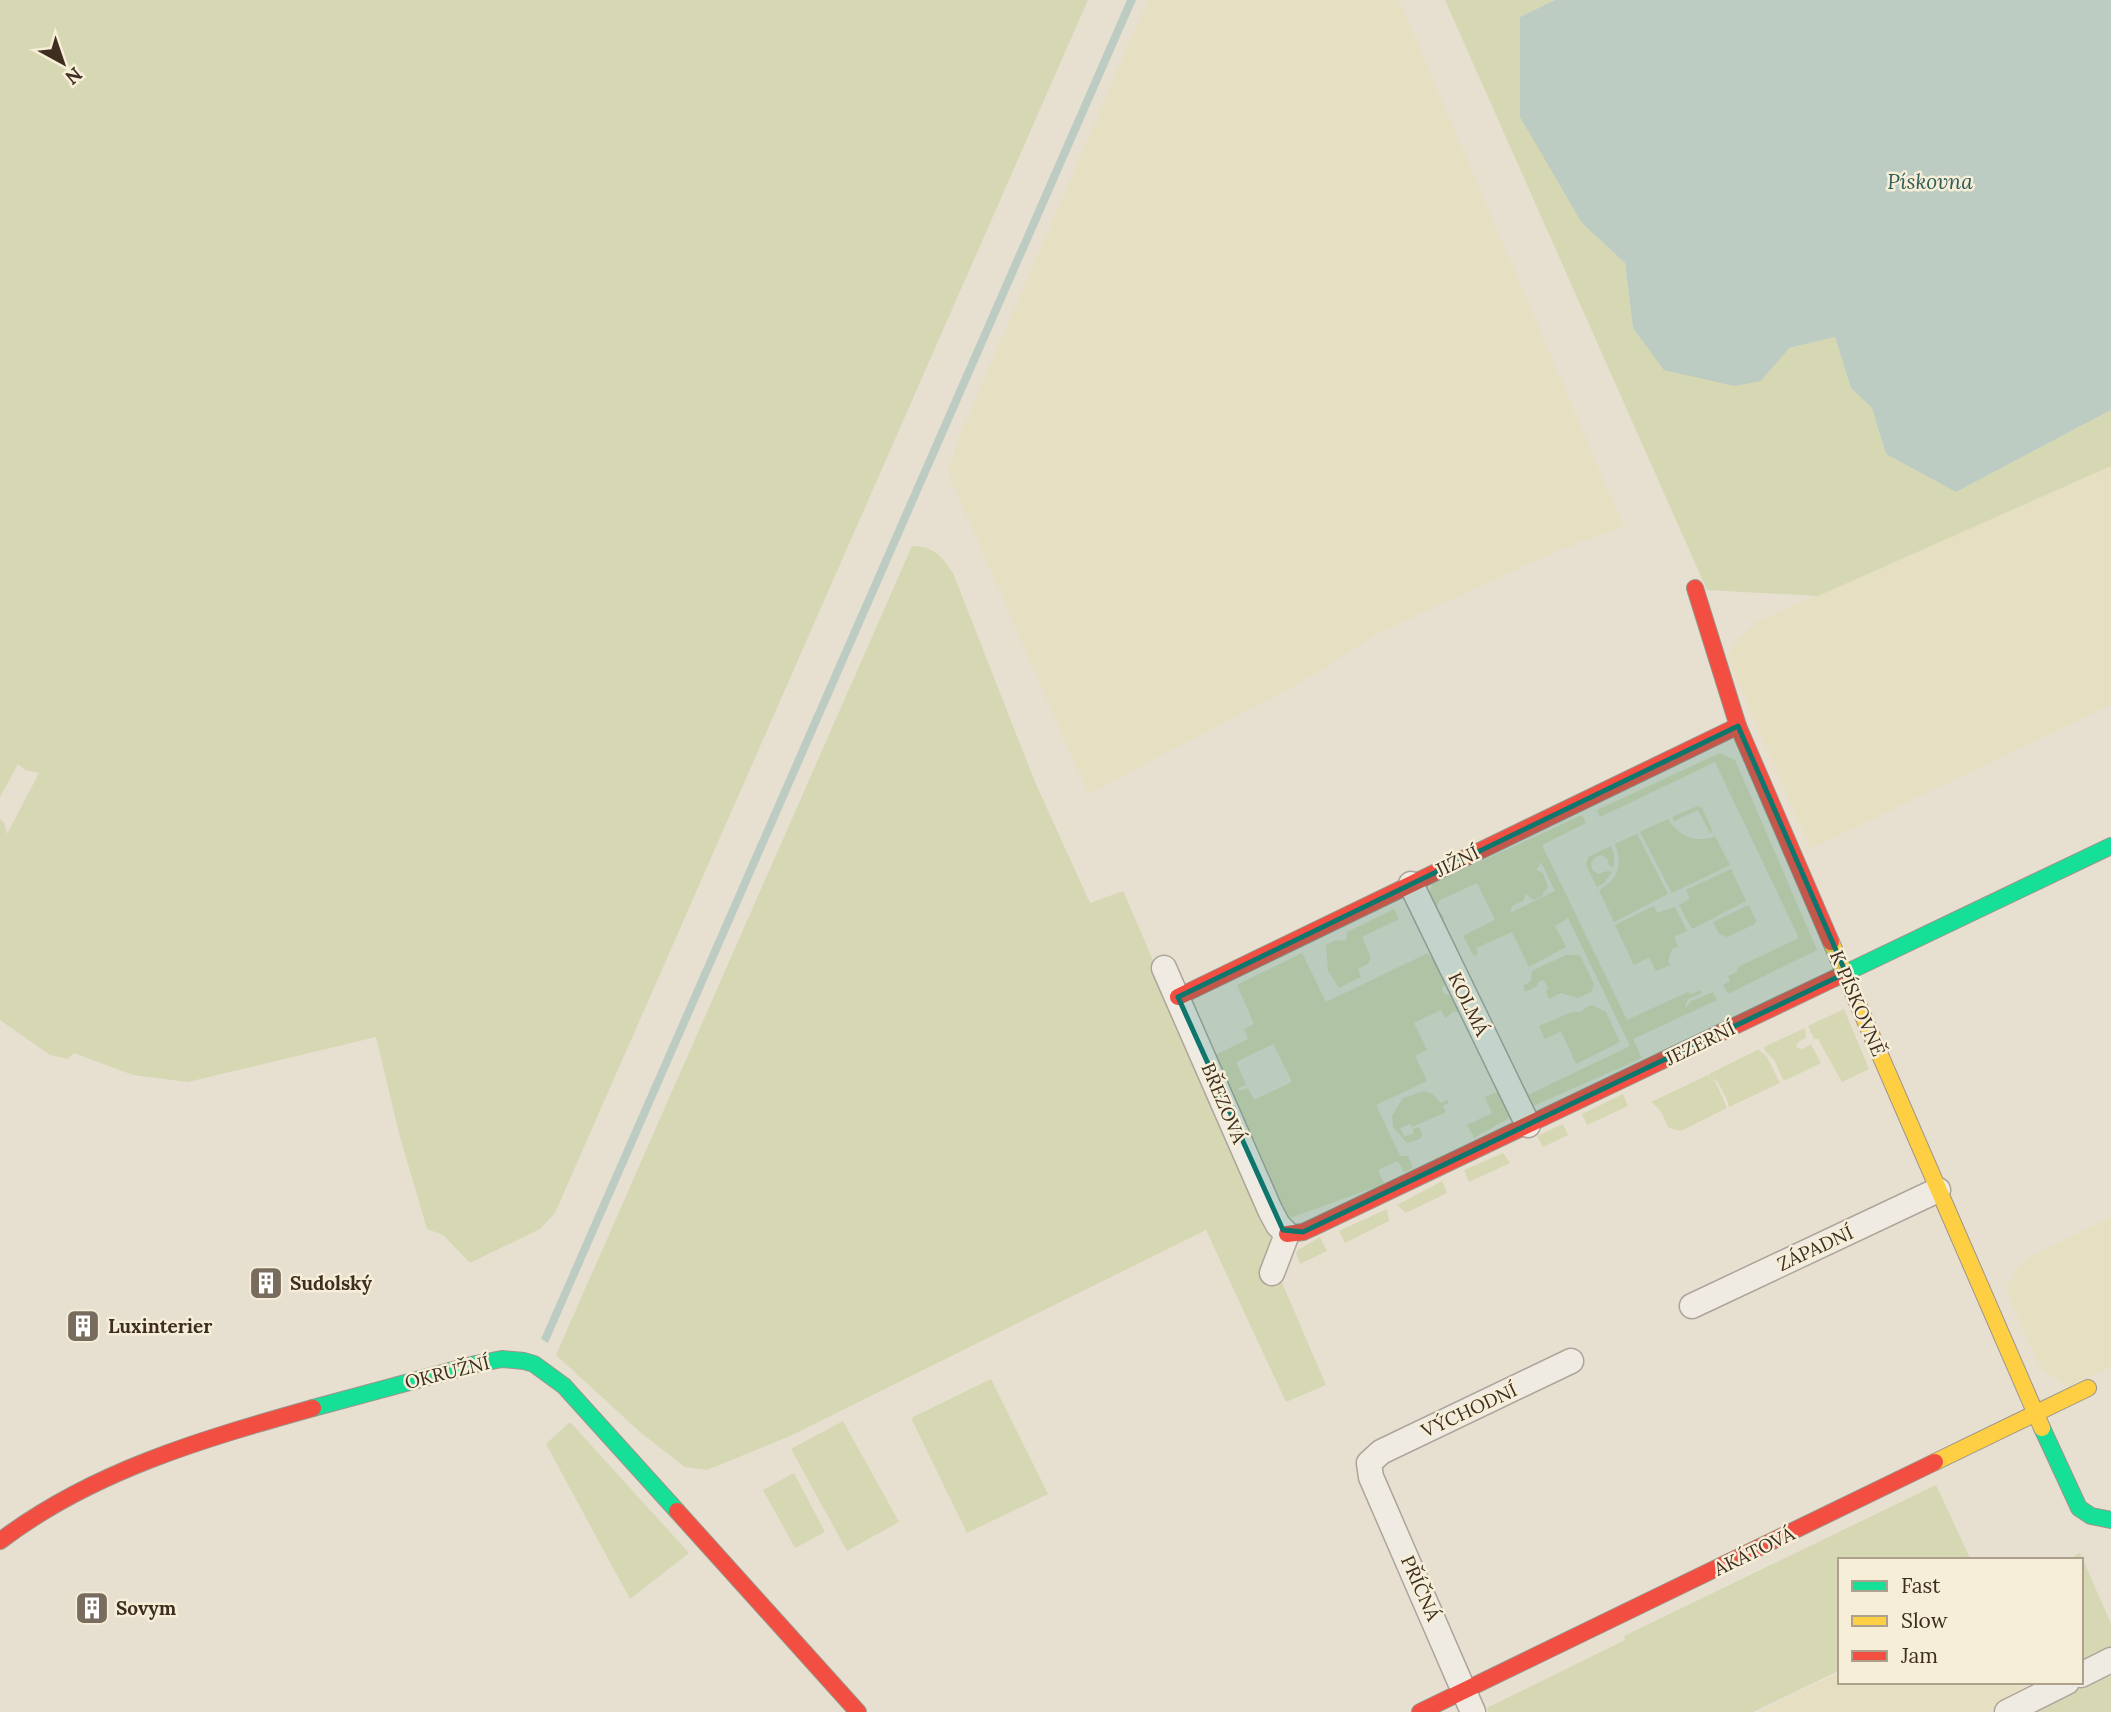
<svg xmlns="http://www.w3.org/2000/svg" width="2111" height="1712" viewBox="0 0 2111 1712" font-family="Lora,serif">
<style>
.farmland{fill:#e6dfc2}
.green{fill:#d6d7b3;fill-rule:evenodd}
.water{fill:#bcccc2}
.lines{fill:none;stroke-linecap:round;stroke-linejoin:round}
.street-casing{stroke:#ada599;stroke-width:27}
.fast-casing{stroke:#9c958a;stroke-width:18}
.slow-casing{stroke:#9c958a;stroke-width:18}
.jam-casing{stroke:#9c958a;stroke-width:18}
.street{stroke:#efebe3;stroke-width:24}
.fast{stroke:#16e098;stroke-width:16}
.slow{stroke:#ffcf43;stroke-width:16}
.jam{stroke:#f24e42;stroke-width:16}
.marked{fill:#0f766e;fill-opacity:0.2;stroke:#0f766e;stroke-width:5;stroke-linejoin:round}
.labels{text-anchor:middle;stroke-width:5;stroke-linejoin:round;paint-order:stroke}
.street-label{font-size:19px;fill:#3d2e20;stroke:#f7eed8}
.poi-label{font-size:19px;font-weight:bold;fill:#3d2e20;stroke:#f7eed8;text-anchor:start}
.water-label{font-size:21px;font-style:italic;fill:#2f5d5a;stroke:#f7eed8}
</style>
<rect width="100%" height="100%" fill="#e7e0d1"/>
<g class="farmland">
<path d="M1148,0H1399L1624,527L1559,550L1377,634L1304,681L1088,794L951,480L949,467L958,439Z"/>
<path d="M2111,466V705L1810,849L1727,656L1736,641L1758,621Z"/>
<path d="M2111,1217V1367L2068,1387L2041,1369L2008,1296L2007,1286L2016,1269L2030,1256Z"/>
<path d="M1840,1672V1682H2020L2021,1690L2016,1698L1987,1712H1757Z"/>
</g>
<g class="green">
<path d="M0,0H1088L555,1213L540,1229L470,1263L443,1235L427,1229L400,1137L376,1037L188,1082L133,1075L74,1053L68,1059L50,1055L0,1020V819L4,822L7,834L39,773L25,770L18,764L0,797Z"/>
<path d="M1445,0H1555L1520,17L1582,223L1625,263L1633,328L1761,381L1788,348L1835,337L1851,388L1872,407L1886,454L1956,492L2111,410V466L1818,596L1707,590Z"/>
<path d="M912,546C933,546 942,556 953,573L1035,782L1090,903L1123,891L1269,1227L1271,1246L1265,1261L1276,1287L1280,1278L1326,1385L1286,1402L1206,1230L790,1436L707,1470L685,1467L640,1432L556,1355Z"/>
<path d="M1720,753L1735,760L1817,950L1728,994L1723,985L1730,981L1728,976L1737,972L1738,967L1799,938L1715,762L1600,817L1597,810Z"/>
<path d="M1698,806L1702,808L1713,832L1710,833L1698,810L1674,821L1672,817Z"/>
<path d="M1582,815L1586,823L1542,845L1627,1020L1688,992L1692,994L1700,990L1702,993L1688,999L1685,1007L1686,1008L1691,1001L1713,992L1717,1000L1633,1039L1642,1058L1531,1107L1522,1098L1630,1046L1568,918L1555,926L1566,947L1529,967L1512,932L1476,948L1478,954L1474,956L1463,936L1495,920L1477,883L1440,900L1436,908L1445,918L1437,921L1428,901L1432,884ZM1541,862L1555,891L1510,913L1512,906L1523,901L1526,894L1534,900L1542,896L1544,891L1548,888L1543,873L1536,870Z"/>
<path d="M1668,819C1678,836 1696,844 1715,836L1730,865L1672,893L1640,832Z"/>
<path d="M1637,834L1668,894L1614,922L1599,890C1618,880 1623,864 1615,844Z"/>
<path d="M1611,846L1614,855V867L1609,866L1608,860L1602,855L1595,857L1591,863L1592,870L1598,874L1608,871L1612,872L1604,883L1597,887L1586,865L1588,857Z"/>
<path d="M1731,869L1746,901L1692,929L1679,905L1690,899L1686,890Z"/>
<path d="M1749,905L1756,921L1755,924L1727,937L1719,934L1713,922Z"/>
<path d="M1654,906L1657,913L1675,907L1687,931L1674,937L1678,946L1672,949L1668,961L1670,965L1656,971L1649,957L1634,965L1615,925Z"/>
<path d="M1394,909L1399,919L1362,937L1371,958L1368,964L1358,969L1361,977L1339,988L1328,971L1326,945L1336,940L1346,941L1347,932Z"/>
<path d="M1302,953L1326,1002L1428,953L1430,957L1437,955L1446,983L1442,989L1444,993L1455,997L1462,1013L1454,1011L1445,1018L1441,1010L1414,1023L1427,1050L1415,1056L1427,1081L1376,1105L1400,1156H1408L1413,1168L1404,1172L1398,1161L1378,1170L1384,1184L1287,1219L1211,1057L1248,1039L1244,1029L1254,1024L1237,985ZM1273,1044L1292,1082L1254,1100L1248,1088L1239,1091L1238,1088L1246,1085L1236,1062Z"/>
<path d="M1566,955H1579L1581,957L1594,984L1591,992L1578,998L1561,993L1549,999L1546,992L1548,987L1543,980L1538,982L1537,986L1525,992L1523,986L1531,981L1532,971Z"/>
<path d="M1592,1005L1606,1012L1620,1042L1576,1064L1561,1031L1545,1039L1539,1026L1572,1012H1581L1585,1008Z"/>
<path d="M1844,1009L1869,1069L1842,1082L1818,1039H1814L1808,1026Z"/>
<path d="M1805,1028L1806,1038L1798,1042L1796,1047L1802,1049L1811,1044L1821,1063L1784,1081L1774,1060L1765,1051L1764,1047Z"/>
<path d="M1757,1050H1759L1767,1057L1780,1083L1729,1107C1727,1097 1722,1091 1718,1082L1711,1078L1709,1074Z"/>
<path d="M1708,1075L1716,1083L1727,1108L1681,1131L1669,1128L1660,1110L1651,1102Z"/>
<path d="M1502,1090L1510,1108L1509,1118L1474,1138L1467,1125L1492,1113L1485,1097Z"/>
<path d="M1424,1091L1432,1094L1441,1103L1447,1100L1449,1103L1443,1106L1446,1112L1412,1127L1410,1124L1400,1128L1404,1137L1414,1133L1413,1129L1419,1127L1422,1135L1420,1139L1407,1143L1393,1127L1392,1116L1403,1098Z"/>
<path d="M1623,1094L1628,1106L1587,1125L1582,1114Z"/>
<path d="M1563,1124L1568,1135L1543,1147L1537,1136Z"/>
<path d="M1503,1153L1510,1163L1469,1182L1464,1170Z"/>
<path d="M1442,1181L1447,1193L1406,1213L1397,1205Z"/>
<path d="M1387,1209L1389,1221L1345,1243L1339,1231Z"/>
<path d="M1320,1237L1327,1251L1300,1264L1296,1253L1298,1250Z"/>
<path d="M991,1379L1048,1494L967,1533L911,1418Z"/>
<path d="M843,1421L899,1522L847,1551L791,1449Z"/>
<path d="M570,1422L689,1553L630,1599L546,1444Z"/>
<path d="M794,1473L825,1532L795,1548L763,1490Z"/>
<path d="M1936,1485L1971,1560H1840V1670L1753,1712H1488L1487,1708L1625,1640L1624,1636Z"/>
<path d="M2080,1553L2111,1624V1651L2081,1666V1560H2067Z"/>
<path d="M2111,1673V1712H2030Z"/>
</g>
<g class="water">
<path d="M1127,0H1136L548,1343L541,1339Z"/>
<path d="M1555,0H2111V410L1956,492L1886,454L1872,408L1851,388L1835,337L1789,348L1761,381L1734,386L1664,370L1633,328L1625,263L1582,223L1520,117V17Z"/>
</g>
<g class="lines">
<g class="street-casing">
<g id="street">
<path d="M1411,884L1528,1125"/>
<path d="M1164,968L1270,1210L1278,1225L1287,1234L1272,1273"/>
<path d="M1692,1306L1938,1190"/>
<path d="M2081,1675L2111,1660"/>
<path d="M1473,1712L1371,1477L1369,1463L1381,1452L1571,1361"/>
<path d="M2007,1712L2067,1682"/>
</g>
</g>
<g class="fast-casing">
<g id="fast">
<path d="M1835,978L2111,846"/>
<path d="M313,1408L476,1364L502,1359L524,1361L534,1364L564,1386L677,1511"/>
<path d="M2042,1428L2079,1508L2091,1516L2111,1520"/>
</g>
</g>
<g class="slow-casing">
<g id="slow">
<path d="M1831,942L2042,1428"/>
<path d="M1935,1462L2088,1388"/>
</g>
</g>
<g class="jam-casing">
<g id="jam">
<path d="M1695,588L1738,726L1831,942"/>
<path d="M1178,997L1738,726"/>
<path d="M1287,1234L1303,1232L1314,1227L1835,978"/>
<path d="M677,1511L858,1712"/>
<path d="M0,1541C92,1471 203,1439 313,1408"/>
<path d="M1420,1712L1935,1462"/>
</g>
</g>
<use href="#street" class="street"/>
<use href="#fast" class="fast"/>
<use href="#slow" class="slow"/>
<use href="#jam" class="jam"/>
</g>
<path class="marked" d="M1738,726L1846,973L1303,1232L1283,1230L1178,997Z"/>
<defs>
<g id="building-square" transform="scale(1.75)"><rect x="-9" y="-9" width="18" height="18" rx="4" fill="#786c5e" stroke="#f7eed8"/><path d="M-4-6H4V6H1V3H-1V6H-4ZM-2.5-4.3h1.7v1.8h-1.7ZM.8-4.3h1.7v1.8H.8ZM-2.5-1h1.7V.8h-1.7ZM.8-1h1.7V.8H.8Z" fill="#fff"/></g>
</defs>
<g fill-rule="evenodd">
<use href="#building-square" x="266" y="1283"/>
<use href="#building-square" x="83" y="1326"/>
<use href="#building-square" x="92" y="1608"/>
</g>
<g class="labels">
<g class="street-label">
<text transform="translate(1457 861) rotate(-26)" y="7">JIŽNÍ</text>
<text transform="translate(1858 1003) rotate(67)" y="7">K PÍSKOVNĚ</text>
<text transform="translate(1469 1004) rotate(64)" y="7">KOLMÁ</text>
<text transform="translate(1700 1043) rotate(-26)" y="7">JEZERNÍ</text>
<text transform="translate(1224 1103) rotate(67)" y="7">BŘEZOVÁ</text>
<text transform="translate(1815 1248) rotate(-25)" y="7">ZÁPADNÍ</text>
<text transform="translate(447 1372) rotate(-14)" y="7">OKRUŽNÍ</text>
<text transform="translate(1469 1410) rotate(-25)" y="7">VÝCHODNÍ</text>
<text transform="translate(1754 1551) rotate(-26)" y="7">AKÁTOVÁ</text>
<text transform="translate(1421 1588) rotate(66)" y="7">PŘÍČNÁ</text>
</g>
<g class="poi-label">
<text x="290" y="1290">Sudolský</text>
<text x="108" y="1333">Luxinterier</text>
<text x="116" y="1615">Sovym</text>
</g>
<g class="water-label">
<text x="1930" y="189">Pískovna</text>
</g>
</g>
<rect x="1838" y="1558" width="245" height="126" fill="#f7eed8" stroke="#ada18e" stroke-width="2"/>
<rect x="1852" y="1581" width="35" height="10" fill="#16e098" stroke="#ada18e" stroke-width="2"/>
<text x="1901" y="1593" font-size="21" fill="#3d2e20">Fast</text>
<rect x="1852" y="1616" width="35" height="10" fill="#ffcf43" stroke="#ada18e" stroke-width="2"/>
<text x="1901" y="1628" font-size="21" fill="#3d2e20">Slow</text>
<rect x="1852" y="1651" width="35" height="10" fill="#f24e42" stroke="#ada18e" stroke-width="2"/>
<text x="1901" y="1663" font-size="21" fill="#3d2e20">Jam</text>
<g transform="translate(63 63) rotate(140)" stroke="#f7eed8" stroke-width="5" paint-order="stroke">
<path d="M0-5L12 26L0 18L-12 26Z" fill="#3d2e20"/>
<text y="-10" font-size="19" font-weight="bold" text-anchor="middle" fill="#3d2e20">N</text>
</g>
</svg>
